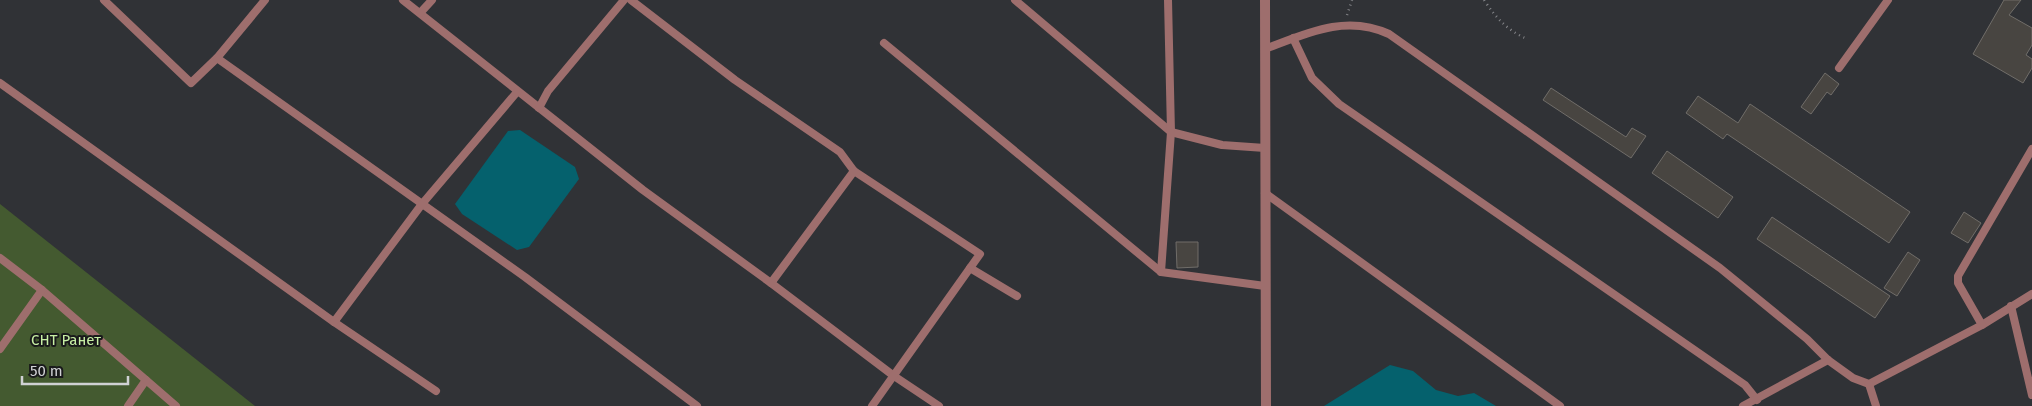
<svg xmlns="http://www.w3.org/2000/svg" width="2032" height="406" viewBox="0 0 2032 406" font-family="'Fira Sans',sans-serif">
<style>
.green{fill:#445a30}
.water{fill:#05616d}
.building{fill:#484541;stroke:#706d69}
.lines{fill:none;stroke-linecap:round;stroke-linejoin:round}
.path{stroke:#85868a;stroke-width:2.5;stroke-dasharray:1 4;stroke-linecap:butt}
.service{stroke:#9e6e6d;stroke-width:8}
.minor{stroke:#9e6e6d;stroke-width:10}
.labels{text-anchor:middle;stroke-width:4;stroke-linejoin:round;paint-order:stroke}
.park-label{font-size:15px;fill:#c7efa4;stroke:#191a1b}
</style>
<rect width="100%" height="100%" fill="#303236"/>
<path class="green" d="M0,204L255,406H0Z"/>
<g class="water">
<path d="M520,130L575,167L579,179L529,247L517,250L462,214L455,204L508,131Z"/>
<path d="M1390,365L1413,371L1436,390L1458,396L1474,393L1496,406H1324Z"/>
</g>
<g class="building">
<path d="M2004,0H2021L2009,15L2032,28V45L2026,55L2032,59V68L2023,83L1973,54Z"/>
<path d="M1825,73L1839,84L1831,95L1827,92L1811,114L1801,107Z"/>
<path d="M1551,88L1626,137L1632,128L1646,136L1631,158L1543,100Z"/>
<path d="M1698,96L1738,123L1750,104L1910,212L1889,243L1727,134L1723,139L1686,113Z"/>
<path d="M1667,151L1733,197L1718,218L1652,173Z"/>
<path d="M1964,212L1981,223L1968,243L1951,233Z"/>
<path d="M1772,217L1890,296L1875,318L1757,239Z"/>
<path d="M1176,242H1198V267L1177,268Z"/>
<path d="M1908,252L1920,260L1897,296L1884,288Z"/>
</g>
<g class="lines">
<g class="path">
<path d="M1484,0C1497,19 1507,30 1527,39"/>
<path d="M1347,15L1352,0"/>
</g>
<g class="service">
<path d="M104,0L191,83L217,58L265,0"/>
<path d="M403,0L643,190L771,283L894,376L939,406"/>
<path d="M631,0L735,80L840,152L854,171L980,254L872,406"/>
<path d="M1015,0L1171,132L1222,145L1265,148"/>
<path d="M421,12L432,0"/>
<path d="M1293,38L1312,78L1339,104L1745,385L1757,400"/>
<path d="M884,43L1161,272L1265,286"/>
<path d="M1265,49C1307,33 1346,14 1389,34L1720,268L1807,339L1828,360L1853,378L1869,384L1982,325L2032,294"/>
<path d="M217,58L525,277L697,406"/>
<path d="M1839,68L1888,0"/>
<path d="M0,83L334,322L436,391"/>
<path d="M539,108L548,91L624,0"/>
<path d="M1265,193L1560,406"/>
<path d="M0,258L42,290L176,406"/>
<path d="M970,268L1017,296"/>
<path d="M1161,272L1171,132L1168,0"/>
<path d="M771,283L854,171"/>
<path d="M2011,306L2032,395"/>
<path d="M334,322L422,204L517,92"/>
<path d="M1982,325L1958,283V276L2032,149"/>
<path d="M0,349L42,290"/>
<path d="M1869,384L1876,406"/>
<path d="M128,406L146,380"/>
<path d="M1743,406L1828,360"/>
</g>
<path class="minor" d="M1265,0L1266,406"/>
</g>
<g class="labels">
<g class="park-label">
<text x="66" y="345">СНТ Ранет</text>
</g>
</g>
<path d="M22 376v8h106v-8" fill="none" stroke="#d0d1d4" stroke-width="2.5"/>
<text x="30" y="376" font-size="15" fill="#d0d1d4" stroke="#191a1b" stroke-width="4" paint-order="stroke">50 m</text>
</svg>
